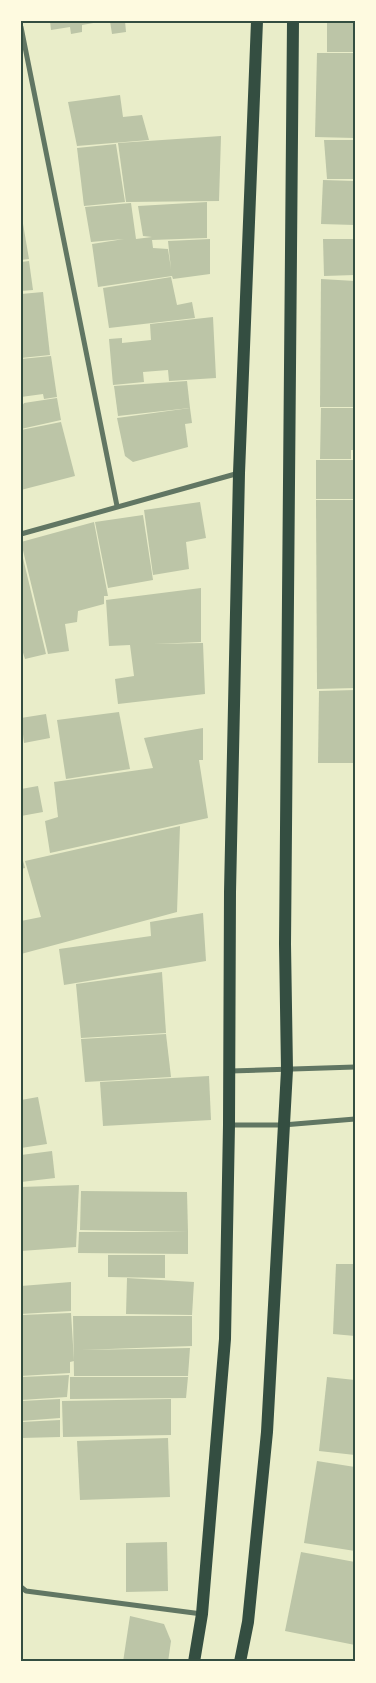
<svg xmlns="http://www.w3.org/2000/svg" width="376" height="1683" viewBox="0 0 376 1683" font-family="'Playfair Display',serif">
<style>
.building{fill:#bcc5a7}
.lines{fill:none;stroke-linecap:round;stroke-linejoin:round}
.minor{stroke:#617663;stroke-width:5}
.primary{stroke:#344e41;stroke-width:12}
.neatline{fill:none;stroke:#344e41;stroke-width:2}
</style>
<rect width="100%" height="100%" fill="#e9edc9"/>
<g class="building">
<path d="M50,21H99V22L82,25V32L71,34L70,27L51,30Z"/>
<path d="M110,21H125L126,32L112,34Z"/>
<rect x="327" y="21" width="28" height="31"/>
<path d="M317,53H355V138L315,137Z"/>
<path d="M120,95L123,117L142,115L149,140L77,146L68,102Z"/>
<path d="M221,136L219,201L126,202L118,143Z"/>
<path d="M324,140H355V179H327Z"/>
<path d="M116,144L125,202L84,206L77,148Z"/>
<path d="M323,180L355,181V225L321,224Z"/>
<path d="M207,202V238L152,240L153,248L168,249L171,269L168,241L210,239V274L173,279L172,276L98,287L92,244L124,239L91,242L85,207L131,203L136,239L152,237L143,236L138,206Z"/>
<path d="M21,212L29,259L21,260Z"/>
<path d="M323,239H355V275L324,276Z"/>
<path d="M29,261L33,290L21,291V262Z"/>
<path d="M171,277L177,305L192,302L195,318L109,328L103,288Z"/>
<path d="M321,279L355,281V407H320Z"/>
<path d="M43,292L50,355L21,358V294Z"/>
<path d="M213,317L216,378L169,381L168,370L143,372L144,382L113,385L109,339L122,338V343L151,340L150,324Z"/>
<path d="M51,356L57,397L44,399L43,394L21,397V359Z"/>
<path d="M187,381L190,408L118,416L114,386Z"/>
<path d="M57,398L61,420L21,429V408L24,403Z"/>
<path d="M190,408L192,423L185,424L188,447L133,462L125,456L117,418Z"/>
<path d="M321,408H355V450H351V459H320Z"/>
<path d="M61,422L75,476L21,490V430Z"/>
<rect x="316" y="460" width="39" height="39"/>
<path d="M316,500H355V688L317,689Z"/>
<path d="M200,502L206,538L186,542L189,569L153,575L144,510Z"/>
<path d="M143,515L153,580L108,588L95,522Z"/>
<path d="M94,522L108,596H104V604L78,611L77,622L65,624L69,651L48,654L21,542Z"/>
<path d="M22,554L46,654L25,659L21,646Z"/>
<path d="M201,588V642L154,644L203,643L205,694L118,704L115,679L134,676L130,645L109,646L106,600Z"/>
<path d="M355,690V763H318L319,691Z"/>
<path d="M119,712L130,769L66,779L57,720Z"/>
<path d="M46,714L50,738L24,743L21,718Z"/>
<path d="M203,728V760H199L208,818L50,853L45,821L58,817L54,782L153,768L144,738Z"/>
<path d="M38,786L43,812L21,816V789Z"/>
<path d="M180,826L177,912L21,954V921L41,917L25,861Z"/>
<path d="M21,853L25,868L21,869Z"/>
<path d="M203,913L206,961L64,985L59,949L151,936L150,922Z"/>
<path d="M162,972L166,1033L81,1038L76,984Z"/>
<path d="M166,1034L171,1077L85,1082L81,1039Z"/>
<path d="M209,1076L211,1120L103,1126L100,1082Z"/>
<path d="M38,1097L47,1144L21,1148V1100Z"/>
<path d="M52,1151L55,1178L21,1182V1155Z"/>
<path d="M79,1185L76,1247L21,1251V1187Z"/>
<path d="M81,1191L187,1192L188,1232L80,1230Z"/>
<path d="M79,1232H188V1254L78,1253Z"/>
<path d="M108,1255H165V1278L108,1277Z"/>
<path d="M336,1264H355V1336L333,1334Z"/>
<path d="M127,1278L194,1282L192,1315L126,1314Z"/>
<path d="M71,1282V1311L21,1314V1286Z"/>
<path d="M71,1313L74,1361L70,1362V1373L21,1376V1315Z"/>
<path d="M73,1316H192V1346L81,1350L190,1348L188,1376H74Z"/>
<path d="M69,1375L67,1397L21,1400V1377Z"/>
<path d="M70,1377H188L186,1398L70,1399Z"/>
<path d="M327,1377L355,1380V1455L319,1451Z"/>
<path d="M60,1399V1418L21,1421V1401Z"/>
<path d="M171,1399V1435L63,1437L62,1401Z"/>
<path d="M60,1420V1437L21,1438V1422Z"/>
<path d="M168,1438L170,1497L80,1500L77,1441Z"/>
<path d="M317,1461L355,1467V1551L304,1543Z"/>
<path d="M167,1542L168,1591L126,1592V1543Z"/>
<path d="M301,1552L355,1562V1645L285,1631Z"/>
<path d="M130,1616L164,1624L171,1641L168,1662H123Z"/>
</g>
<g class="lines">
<g class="minor">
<path d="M21,27L117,506"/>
<path d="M21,534L239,473"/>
<path d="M230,1071L355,1067"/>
<path d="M230,1125H283L355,1119"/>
<path d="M21,1587L26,1591L202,1614"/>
</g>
<g class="primary">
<path d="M194,1662L202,1614L225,1339L229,1125L230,892L239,473L257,21"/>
<path d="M240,1662L248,1622L267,1432L287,1070L285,944L293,21"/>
</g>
</g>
<rect width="376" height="1683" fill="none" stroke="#fefae0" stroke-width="45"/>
<rect x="22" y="22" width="332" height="1638" class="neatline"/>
</svg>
